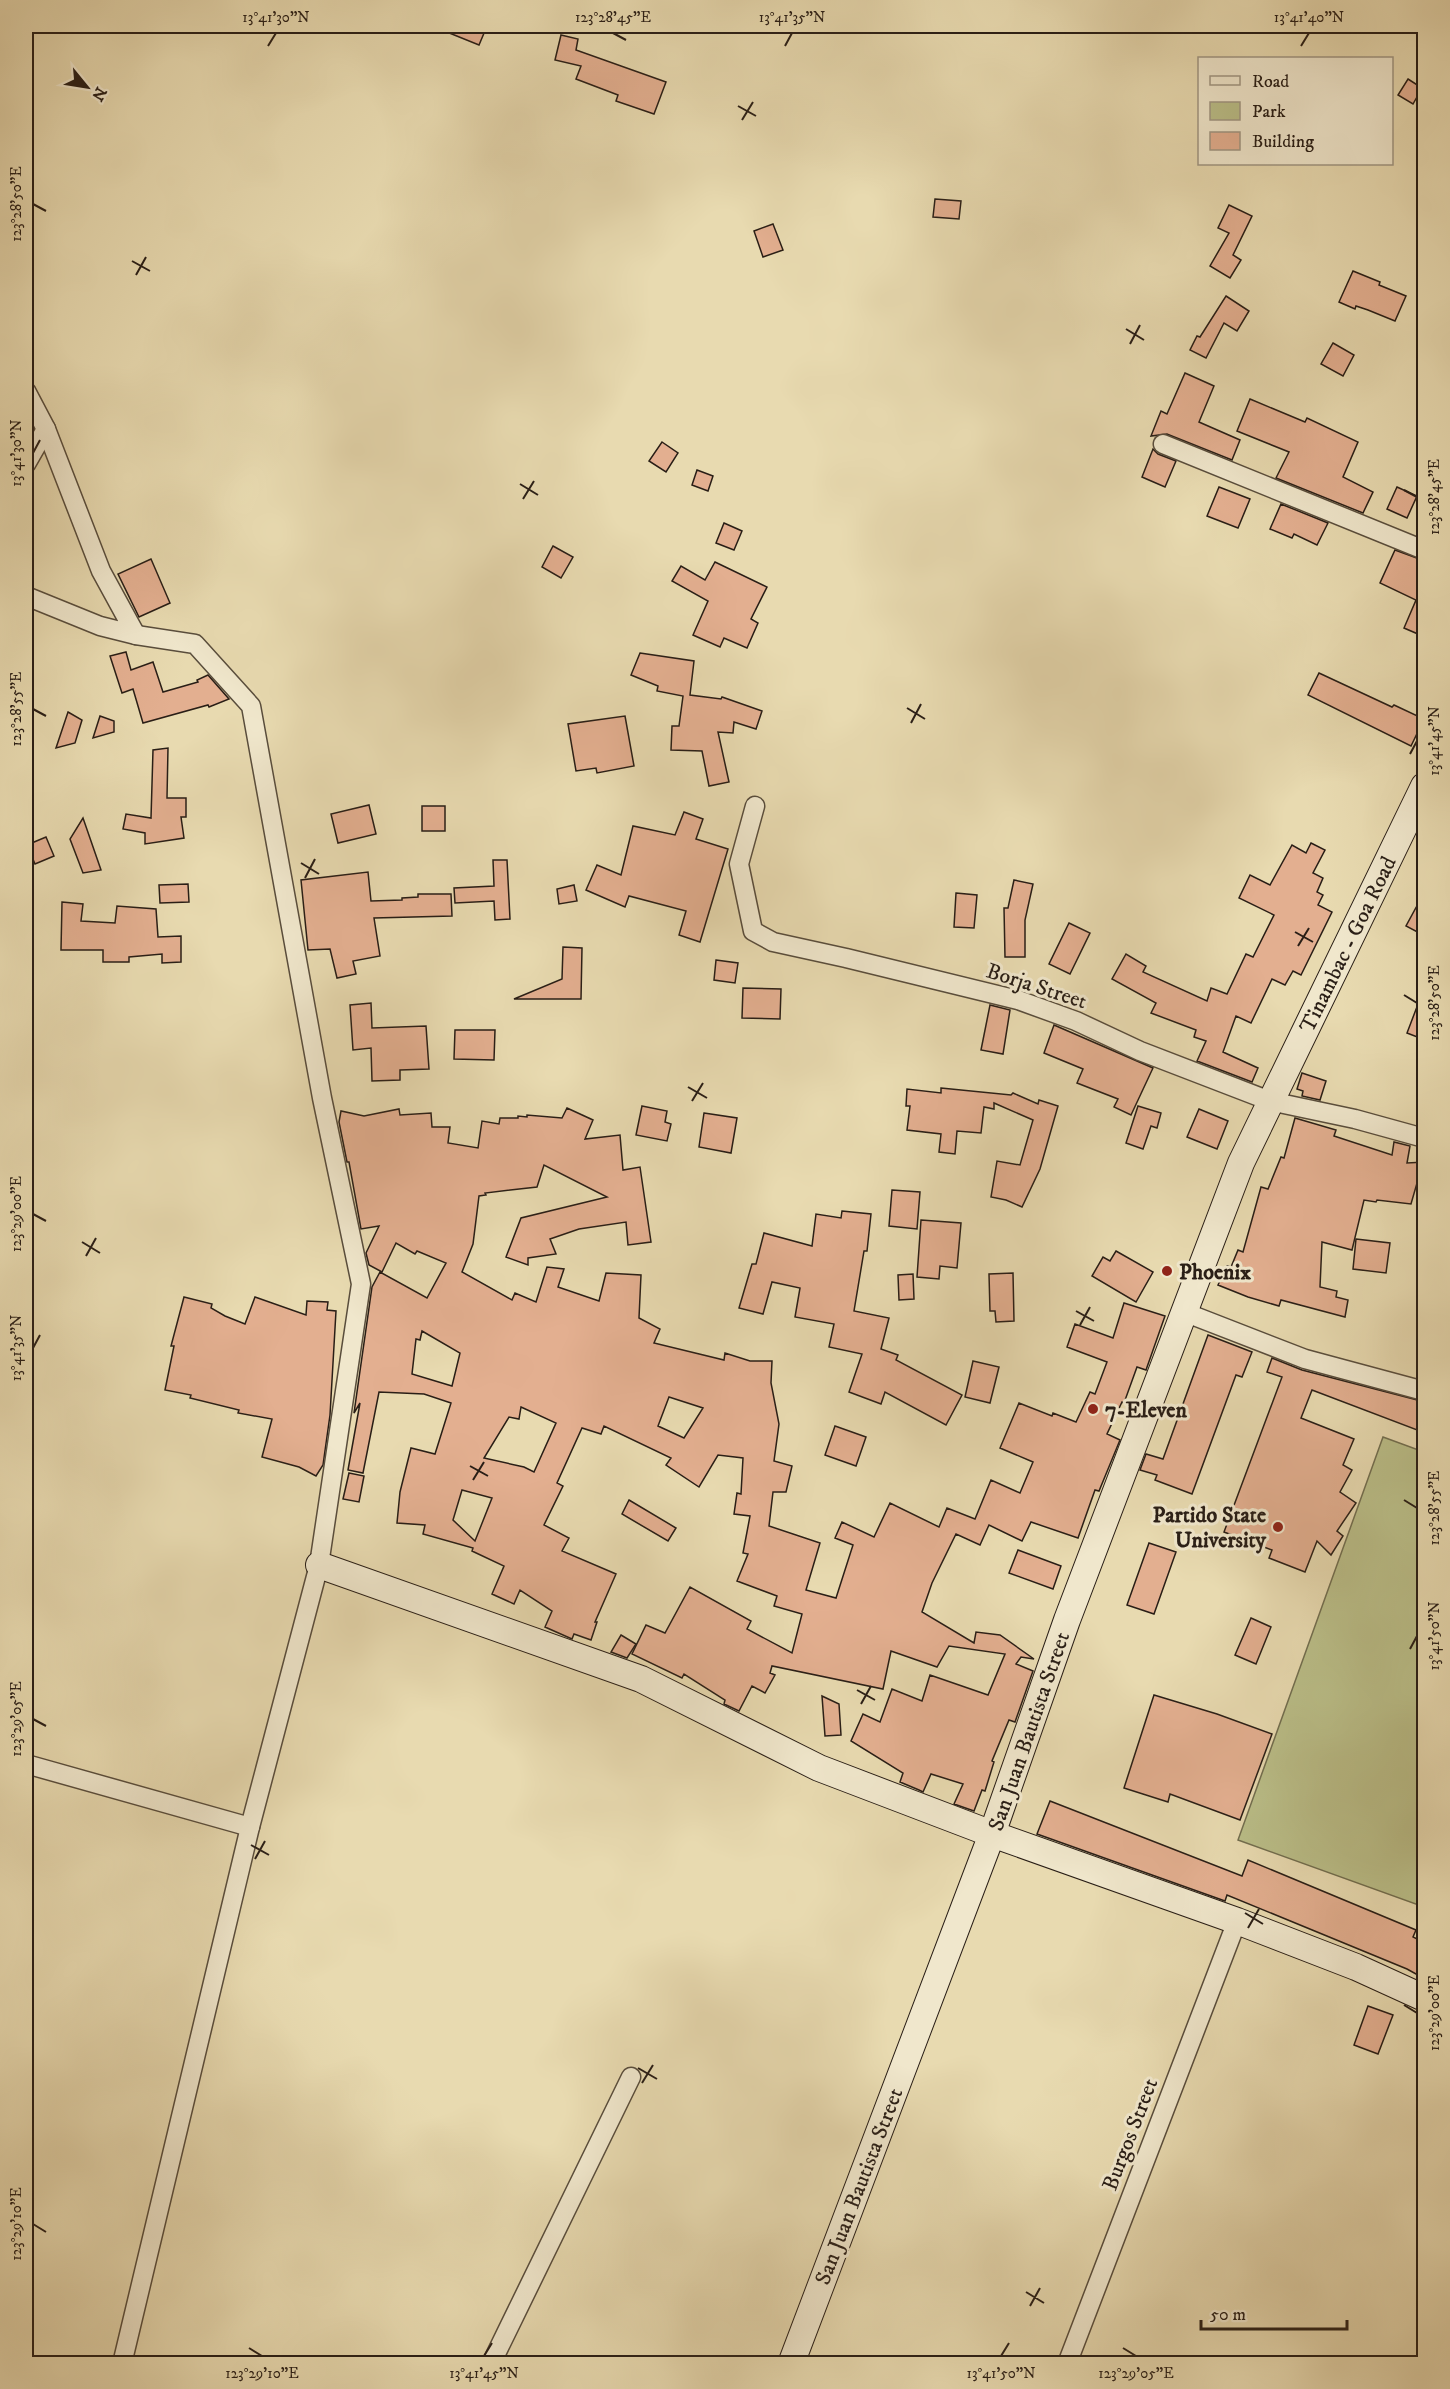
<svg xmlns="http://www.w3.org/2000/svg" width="1450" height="2389" viewBox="0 0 1450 2389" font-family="'IM FELL DW Pica',serif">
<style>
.green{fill:#babe88;stroke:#726e4f;stroke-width:1.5}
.building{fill:#e3af90;stroke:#291e16;stroke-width:1.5;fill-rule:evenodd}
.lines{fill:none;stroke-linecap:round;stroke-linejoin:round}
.street-casing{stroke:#594d3c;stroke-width:21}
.secondary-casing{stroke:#291e16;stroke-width:28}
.street{stroke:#f0e7cc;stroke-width:18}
.secondary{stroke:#f0e7cc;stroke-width:26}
.ticks{fill:none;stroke:#291e16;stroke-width:2}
.poi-dot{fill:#8f2418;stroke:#f0e7cc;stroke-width:2}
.labels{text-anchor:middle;stroke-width:6;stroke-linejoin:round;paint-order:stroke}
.street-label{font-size:22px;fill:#291e16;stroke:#f0e7cc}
.poi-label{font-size:22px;font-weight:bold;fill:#291e16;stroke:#f0e7cc;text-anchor:start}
.neatline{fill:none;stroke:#291e16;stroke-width:2}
.ticks-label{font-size:15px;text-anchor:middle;fill:#291e16}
</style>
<rect width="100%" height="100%" fill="#e8dab0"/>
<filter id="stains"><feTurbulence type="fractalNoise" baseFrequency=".00333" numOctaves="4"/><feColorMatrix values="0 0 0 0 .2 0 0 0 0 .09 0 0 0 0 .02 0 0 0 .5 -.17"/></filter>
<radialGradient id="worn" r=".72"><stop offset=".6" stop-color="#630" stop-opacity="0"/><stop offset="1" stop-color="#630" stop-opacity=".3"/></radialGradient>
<path class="green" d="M1383,1437L1424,1452V1907L1238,1840Z"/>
<g class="building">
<path d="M432,26H487L479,45Z"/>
<path d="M561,35L578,39L576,50L666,82L654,114L616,101L618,95L576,79L581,66L555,60Z"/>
<path d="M1408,79L1422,88L1413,104L1398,95Z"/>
<path d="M935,199L961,201L959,219L933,217Z"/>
<path d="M1229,205L1252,216L1233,255L1241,260L1230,278L1210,266L1229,233L1218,228Z"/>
<path d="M773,224L783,250L763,257L754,231Z"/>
<path d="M1353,271L1380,282L1379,285L1406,296L1395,321L1368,310L1356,306L1355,309L1339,302Z"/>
<path d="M1226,296L1249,311L1237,331L1224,323L1206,358L1190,350L1197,336L1200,337Z"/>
<path d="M1333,343L1354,355L1343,376L1321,364Z"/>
<path d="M1185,373L1214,386L1199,422L1240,440L1232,460L1167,434L1151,436L1161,411L1167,414Z"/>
<path d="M1250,399L1305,422L1307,418L1358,442L1343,477L1373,492L1363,513L1276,478L1289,452L1237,431Z"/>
<path d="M662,442L678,453L666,472L649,461Z"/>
<path d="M1153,449L1158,454L1176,461L1165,487L1142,477Z"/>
<path d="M697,470L713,476L708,491L692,485Z"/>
<path d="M1219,487L1250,499L1238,528L1207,516Z"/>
<path d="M1397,487L1417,496L1407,518L1387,509Z"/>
<path d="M1281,504L1328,523L1317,545L1294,534L1292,538L1270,529Z"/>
<path d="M724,523L742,531L734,550L716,543Z"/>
<path d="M553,546L573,557L561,578L542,567Z"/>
<path d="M1395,550L1425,561V637L1404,628L1416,600L1380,583Z"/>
<path d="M151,559L170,603L139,617L118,574Z"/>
<path d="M715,562L767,587L751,619L758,623L747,648L724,638L720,647L693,635L708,601L672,581L681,566L705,580Z"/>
<path d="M126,652L131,670L153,662L163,692L198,682L197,680L208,675L229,699L209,707L208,705L143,723L133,689L122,693L110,656Z"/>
<path d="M640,653L694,661L690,695L721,699L722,697L762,711L756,729L734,722L733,733L718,732L729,782L709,786L702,751L671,750L672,726H679L683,696L657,691L658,686L631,675Z"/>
<path d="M1319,673L1392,707L1394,705L1424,719L1411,746L1308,695Z"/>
<path d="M68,712L82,720L75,743L56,748Z"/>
<path d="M100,716L114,721V732L93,738Z"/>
<path d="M625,716L634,766L597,773L596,768L576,771L568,724Z"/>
<path d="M168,748L167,798H186V817H181L184,838L145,844V833L123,829L126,814L151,818L153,750Z"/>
<path d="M369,805L376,834L338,843L331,814Z"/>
<rect x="422" y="806" width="23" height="25"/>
<path d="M684,812L703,819L696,839L728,849L700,942L679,935L686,911L629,896L625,907L586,890L597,865L621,875L633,826L675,835Z"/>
<path d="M83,818L101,870L83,873L70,839Z"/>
<path d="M46,837L54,856L35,864L27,845Z"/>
<path d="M1311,843L1325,850L1313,873L1323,878L1317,892L1323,895L1318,905L1332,912L1301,975L1293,971L1285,985L1272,979L1251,1023L1236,1016L1223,1052L1258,1068L1252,1082L1197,1061L1206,1041L1194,1037L1196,1030L1151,1013L1156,1003L1112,979L1126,954L1146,966L1143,972L1207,1001L1211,988L1227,994L1246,954L1253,957L1274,915L1239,898L1250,875L1270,885L1292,845L1306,853Z"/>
<path d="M493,860H507L510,919L495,920L494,901L455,903L454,888L494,886Z"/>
<path d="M368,872L371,901L402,900V898L418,897V894H451L452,916L374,918L380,956L353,961L356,974L337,978L330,949L308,950L301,880Z"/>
<path d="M1014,880L1033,884L1025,920V957H1005L1004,908H1008Z"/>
<path d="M188,884L189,902L160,903L159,885Z"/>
<path d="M574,885L577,901L559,904L557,889Z"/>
<path d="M1425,891V936L1406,926Z"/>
<path d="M956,893L977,895L974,928L954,927Z"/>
<path d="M62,902L83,904L81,921L115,923L117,906L156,909L158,937L181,936V962L162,963V954L129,957V962H103V950H61Z"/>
<path d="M1069,923L1090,933L1070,974L1049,964Z"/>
<path d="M563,947L582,948L581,999H514L562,979Z"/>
<path d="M716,960L738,963L735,983L714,980Z"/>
<path d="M743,988L781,989L780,1019L742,1018Z"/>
<path d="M1423,991L1425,992V1040L1407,1033Z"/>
<path d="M371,1003L372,1028L426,1026L429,1069L400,1070V1080L372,1081L371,1048L353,1050L350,1005Z"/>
<path d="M990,1005L1010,1010L1003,1054L981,1050Z"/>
<path d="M1054,1025L1153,1068L1131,1115L1114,1107L1118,1099L1077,1083L1083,1069L1044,1053Z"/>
<path d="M455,1030H495L494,1060L454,1059Z"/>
<path d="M1302,1073L1326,1081L1320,1100L1302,1096L1303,1091L1297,1089Z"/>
<path d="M941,1088L1011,1095L1013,1093L1038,1104L1039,1100L1058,1106L1040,1169L1022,1207L1006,1200L991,1197L997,1161L1020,1165L1033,1120L994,1103V1109L984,1107L981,1133L957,1131L955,1154L939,1152L941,1134L907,1130L910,1106H906L907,1089L941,1093Z"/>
<path d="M642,1106L667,1111L665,1122L671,1124L667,1141L636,1135Z"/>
<path d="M1138,1106L1161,1113L1157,1128L1151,1126L1143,1149L1126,1143Z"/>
<path d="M567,1108L593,1120L585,1139L620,1135L623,1170L640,1167L651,1242L628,1245L626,1222L579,1229L550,1239L556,1254L528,1258V1265L506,1257L521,1218L607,1197L544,1165L537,1187L485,1193L486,1195L479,1196L473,1244L462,1272L512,1300L515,1293L536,1302L547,1267L564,1269L558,1287L599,1301L606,1273L641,1275L639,1318L660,1329L654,1343L724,1360L725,1353L750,1361H772L771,1383L779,1424L774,1461L792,1466L786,1492H773L769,1526L820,1543L806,1590L836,1598L853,1545L835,1538L842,1522L874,1537L890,1503L939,1527L947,1508L975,1519L991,1480L1020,1493L1033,1462L1000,1448L1019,1403L1052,1416L1053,1413L1076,1422L1090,1392L1095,1394L1107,1362L1067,1347L1075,1324L1113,1338L1124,1303L1165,1316L1146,1370L1137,1367L1124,1403L1122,1402L1107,1434L1120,1440L1099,1491L1095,1490L1078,1538L1031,1522L1022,1541L989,1525L980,1545L956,1534L932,1583L922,1612L974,1643L976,1632L1000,1635L1034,1659L1021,1657L1016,1664L1033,1671L1015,1722L1009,1720L992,1761L994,1762L985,1791L982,1790L974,1811L954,1804L963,1784L931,1774L923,1792L919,1790L900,1782L903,1773L851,1741L863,1714L880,1722L892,1689L922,1701L930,1675L988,1695L1005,1654L949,1646L937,1667L891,1651L883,1689L772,1666L770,1673L775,1675L765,1693L752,1686L739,1711L724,1704L725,1700L684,1674L682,1678L632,1654L646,1625L665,1633L690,1587L751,1621L747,1629L792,1653L802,1614L774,1606L777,1596L737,1581L748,1554L743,1553L750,1516L734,1514L737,1493L741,1494L743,1458L718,1455L699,1487L666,1465L671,1458L604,1426L601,1434L582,1428L557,1483L563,1486L544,1525L569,1538L562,1551L616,1574L595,1622H597L591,1640L574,1634L572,1639L545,1627L552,1611L520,1590L514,1604L492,1594L504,1566L472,1551L473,1548L423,1534L425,1525L397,1523L400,1492L411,1448L435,1454L451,1403L424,1394L379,1392L363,1473L348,1470L360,1403L354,1413L372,1287L380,1272L427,1298L446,1263L417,1251L415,1254L396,1243L382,1272L369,1265L366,1253L379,1226L361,1229L349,1162H347L339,1122L341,1111L364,1116L399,1109L400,1115L431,1113L432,1127H450L448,1143L478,1148L482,1121L499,1124L500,1118H518V1116L527,1117V1115L562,1118ZM422,1331L460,1353L452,1386L412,1374L416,1339L420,1340ZM669,1397L703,1408L684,1438L658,1426ZM521,1407L556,1423L534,1472L524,1467L484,1458L509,1417L519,1419ZM462,1490L492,1498L475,1541L453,1520Z"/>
<path d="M1199,1109L1228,1121L1217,1149L1187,1137Z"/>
<path d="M704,1113L737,1118L731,1153L699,1147Z"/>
<path d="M1295,1118L1336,1130L1334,1136L1392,1155L1394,1142L1410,1146L1407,1163L1425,1162V1184L1417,1183L1411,1204L1377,1200L1376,1202L1364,1200L1352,1250L1322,1242L1320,1287L1337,1291L1336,1297L1348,1300L1345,1317L1281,1300L1279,1306L1248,1297L1218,1285L1227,1266L1231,1267L1238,1250L1243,1252L1261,1187L1268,1189L1281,1157L1284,1158Z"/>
<path d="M892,1190L920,1192L917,1229L889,1226Z"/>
<path d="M842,1211L871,1214L867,1251H864L854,1311L889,1318L881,1349L898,1355L896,1360L962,1395L946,1425L885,1392L881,1404L849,1392L862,1354L829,1347L834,1324L795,1317L800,1288L772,1282L763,1314L739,1308L752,1264H756L764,1233L812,1246L816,1214L841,1218Z"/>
<path d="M921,1220L961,1223L957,1268L940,1266L939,1279L917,1277Z"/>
<path d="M1356,1239L1390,1243L1386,1273L1353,1269Z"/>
<path d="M1116,1251L1153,1272L1136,1302L1092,1276L1103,1257L1110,1261Z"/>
<path d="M1013,1273L1014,1321L996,1322L995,1311H990L989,1274Z"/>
<path d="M913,1274L914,1299L899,1300L898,1275Z"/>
<path d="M184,1297L212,1304L211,1308L225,1316L245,1324L255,1297L306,1315L307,1301L328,1302L327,1310L336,1311L330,1415L323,1465L316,1476L299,1467L262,1457L272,1419L238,1413L239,1410L190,1398L191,1395L165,1390L174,1346H171Z"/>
<path d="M1208,1335L1252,1352L1242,1377L1236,1375L1192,1494L1155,1480L1157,1475L1140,1470L1146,1454L1163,1459Z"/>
<path d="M1272,1358L1302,1370L1425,1402V1433L1312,1390L1301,1418L1354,1439L1343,1465L1352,1470L1340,1492L1356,1503L1337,1531L1343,1536L1331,1555L1317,1541L1305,1572L1269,1558L1272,1550L1224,1532L1282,1377L1267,1372Z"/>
<path d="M973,1361L999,1367L990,1403L965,1397Z"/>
<path d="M835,1426L866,1437L856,1466L825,1455Z"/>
<path d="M349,1473L364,1476L359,1502L343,1499Z"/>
<path d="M629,1500L676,1528L668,1541L622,1514Z"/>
<path d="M1149,1543L1176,1552L1154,1614L1127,1605Z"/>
<path d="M1018,1550L1061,1566L1053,1589L1009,1573Z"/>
<path d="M1251,1618L1271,1627L1256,1664L1235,1655Z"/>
<path d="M621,1635L636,1644L627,1658L611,1652Z"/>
<path d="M1154,1695L1217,1714L1272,1734L1240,1820L1170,1794L1168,1802L1124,1788Z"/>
<path d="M822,1696L839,1704L841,1735L825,1736Z"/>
<path d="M1050,1801L1242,1876L1248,1860L1416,1930L1413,1937L1425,1943V1979L1407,1969L1227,1895L1225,1901L1037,1834Z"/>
<path d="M1368,2006L1393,2015L1378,2054L1354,2045Z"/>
</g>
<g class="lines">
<g class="street-casing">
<g id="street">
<path d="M26,391L46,429L101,571L136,635L100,626L26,596"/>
<path d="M1163,444L1424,550"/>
<path d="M26,464L46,429"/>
<path d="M755,806L739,864L753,931L773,942L846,958L1018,1000L1076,1021L1140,1051L1270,1101L1355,1119L1424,1138"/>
<path d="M1184,1312L1305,1359L1424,1391"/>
<path d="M26,1764L250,1827"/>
<path d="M122,2364L250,1827L319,1565L361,1284L322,1098L251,706L195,644L136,635"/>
<path d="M491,2364L631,2077"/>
<path d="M1067,2364L1237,1921"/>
</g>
</g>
<g class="secondary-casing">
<g id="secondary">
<path d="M319,1565L641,1679L819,1768L992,1834L1237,1921L1356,1967L1424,1998"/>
<path d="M791,2364L992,1834L1067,1620L1241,1163L1424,786"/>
</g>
</g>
<use href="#street" class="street"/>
<use href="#secondary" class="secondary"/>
</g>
<path class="ticks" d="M613,33L626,40M268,46L276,33M785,46L792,33M1301,46L1309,33M738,106L756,116M742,120L753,102M33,204L46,211M132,261L150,271M136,275L146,257M1126,329L1144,340M1130,344L1140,325M33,453L40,440M520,484L538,495M1404,490L1417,497M523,499L534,481M907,708L925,719M33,709L46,716M911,723L921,704M1410,754L1417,741M301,863L319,874M305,878L315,859M1295,932L1313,942M1298,946L1309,928M1404,995L1417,1003M688,1087L707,1098M692,1101L703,1083M33,1214L46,1221M82,1242L100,1253M86,1256L96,1238M1076,1311L1094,1321M1080,1325L1090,1307M33,1348L40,1335M470,1466L488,1476M473,1480L484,1462M1404,1500L1417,1508M1410,1649L1417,1636M857,1690L875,1700M861,1704L871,1686M33,1719L46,1726M251,1845L269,1855M255,1859L265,1841M1245,1913L1263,1924M1248,1928L1259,1909M1404,2005L1417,2013M638,2068L657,2079M642,2083L653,2065M33,2224L46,2232M1026,2292L1044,2303M1030,2306L1040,2288M249,2348L262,2356M1123,2348L1136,2356M484,2356L492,2343M1001,2356L1009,2343"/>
<g class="poi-dot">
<circle cx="1167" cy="1271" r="6"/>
<circle cx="1093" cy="1409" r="6"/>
<circle cx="1278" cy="1527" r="6"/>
</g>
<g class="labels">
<g class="street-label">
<text transform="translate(1347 944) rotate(-64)" y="8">Tinambac - Goa Road</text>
<text transform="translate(1037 985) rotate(18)" y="8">Borja Street</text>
<text transform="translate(1028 1731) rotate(-71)" y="8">San Juan Bautista Street</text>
<text transform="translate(1129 2134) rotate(-69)" y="8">Burgos Street</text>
<text transform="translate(858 2186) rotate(-69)" y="8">San Juan Bautista Street</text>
</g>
<g class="poi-label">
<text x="1179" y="1279">Phoenix</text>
<text x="1105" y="1417">7-Eleven</text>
<text x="1266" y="1522" text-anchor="end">Partido State<tspan x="1266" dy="25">University</tspan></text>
</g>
</g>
<rect width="1450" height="2389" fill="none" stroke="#e8dab0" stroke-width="66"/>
<rect x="1198" y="57" width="195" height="108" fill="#f0e7cc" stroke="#a09783" stroke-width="1.5"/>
<rect x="1210" y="76" width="30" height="9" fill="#f0e7cc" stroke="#a09783" stroke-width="1.5"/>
<text x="1252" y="87" font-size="18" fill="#291e16">Road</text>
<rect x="1210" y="102" width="30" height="18" fill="#babe88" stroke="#a09783" stroke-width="1.5"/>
<text x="1252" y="117" font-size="18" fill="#291e16">Park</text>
<rect x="1210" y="132" width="30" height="18" fill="#e3af90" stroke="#a09783" stroke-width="1.5"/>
<text x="1252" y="147" font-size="18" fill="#291e16">Building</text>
<g transform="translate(87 87) rotate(120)" stroke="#f0e7cc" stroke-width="4.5" paint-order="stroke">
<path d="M0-4.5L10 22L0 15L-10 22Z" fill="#291e16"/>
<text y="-9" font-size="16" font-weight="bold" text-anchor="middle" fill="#291e16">N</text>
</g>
<path d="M1201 2320v9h146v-9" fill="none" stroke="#291e16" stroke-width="3"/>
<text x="1210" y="2320" font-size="18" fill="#291e16" stroke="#f0e7cc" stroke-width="4.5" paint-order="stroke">50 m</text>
<rect x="33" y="33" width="1384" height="2323" class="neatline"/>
<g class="ticks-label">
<text x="276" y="22">13°41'30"N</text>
<text x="613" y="22">123°28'45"E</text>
<text x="792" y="22">13°41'35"N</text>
<text x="1309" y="22">13°41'40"N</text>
<text transform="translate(16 204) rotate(-90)" y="5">123°28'50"E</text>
<text transform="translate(16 453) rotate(-90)" y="5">13°41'30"N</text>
<text transform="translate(1434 497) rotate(-90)" y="5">123°28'45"E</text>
<text transform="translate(16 709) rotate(-90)" y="5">123°28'55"E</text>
<text transform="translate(1434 741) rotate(-90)" y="5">13°41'45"N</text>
<text transform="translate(1434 1003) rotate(-90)" y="5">123°28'50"E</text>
<text transform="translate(16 1214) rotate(-90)" y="5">123°29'00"E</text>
<text transform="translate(16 1348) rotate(-90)" y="5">13°41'35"N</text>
<text transform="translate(1434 1508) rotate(-90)" y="5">123°28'55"E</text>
<text transform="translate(1434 1636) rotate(-90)" y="5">13°41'50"N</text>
<text transform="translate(16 1719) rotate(-90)" y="5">123°29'05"E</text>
<text transform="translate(1434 2013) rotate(-90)" y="5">123°29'00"E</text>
<text transform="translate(16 2224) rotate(-90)" y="5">123°29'10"E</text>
<text x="262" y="2378">123°29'10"E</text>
<text x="484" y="2378">13°41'45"N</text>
<text x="1001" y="2378">13°41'50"N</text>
<text x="1136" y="2378">123°29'05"E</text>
</g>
<rect width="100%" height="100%" filter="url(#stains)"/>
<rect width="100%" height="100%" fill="url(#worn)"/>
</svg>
